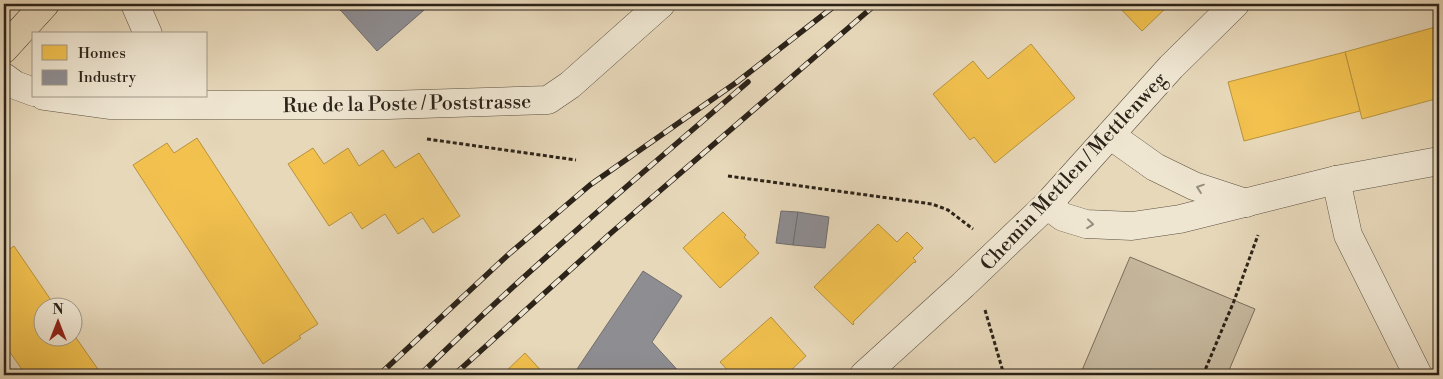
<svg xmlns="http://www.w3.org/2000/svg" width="1443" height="379" viewBox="0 0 1443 379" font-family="'Libre Bodoni',serif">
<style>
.pitch{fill:#c7b99f;stroke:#7a6e5c}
.homes{fill:#f2c14e;stroke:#b7923e}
.industry{fill:#8d8d92;stroke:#706d6e}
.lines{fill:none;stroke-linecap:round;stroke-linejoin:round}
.minor-casing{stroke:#5b5041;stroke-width:29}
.major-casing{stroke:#2c2319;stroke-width:29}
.path{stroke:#2c2319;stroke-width:3;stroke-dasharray:4 2.5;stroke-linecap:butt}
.minor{stroke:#efe6d2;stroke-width:28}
.major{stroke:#e7d8ba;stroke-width:28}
.rail-casing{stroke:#2c2319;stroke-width:5.5}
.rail{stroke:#efe6d2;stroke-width:4;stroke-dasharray:11;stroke-linecap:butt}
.oneway{stroke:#978e7f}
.labels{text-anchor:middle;stroke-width:5;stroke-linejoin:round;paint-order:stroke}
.street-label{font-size:20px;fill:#2c2319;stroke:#efe6d2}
</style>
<rect width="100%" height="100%" fill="#e7d8ba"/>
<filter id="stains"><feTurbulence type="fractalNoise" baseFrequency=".004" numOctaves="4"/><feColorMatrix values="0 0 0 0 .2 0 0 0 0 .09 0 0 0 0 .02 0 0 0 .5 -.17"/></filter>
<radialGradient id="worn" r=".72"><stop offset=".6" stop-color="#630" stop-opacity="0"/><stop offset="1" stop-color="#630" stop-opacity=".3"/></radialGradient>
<path class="pitch" d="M1130,257L1255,309L1227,375H1080Z"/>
<g class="homes">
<path d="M1116,4H1170L1142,31Z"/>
<path d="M1439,26V98L1362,119L1345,52Z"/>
<path d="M1031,44L1075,98L995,163L974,137L970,140L933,94L973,61L988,79Z"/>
<path d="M1345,52L1360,111L1244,141L1228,82Z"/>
<path d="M197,138L318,324L299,336L301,338L263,364L133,165L167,143L174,153Z"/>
<path d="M313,148L324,164L348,148L359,166L383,150L395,168L419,153L460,216L433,233L423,218L398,234L385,214L362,229L351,212L329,226L288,164Z"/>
<path d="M723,212L746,235L744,237L759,253L720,288L683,248Z"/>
<path d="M878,224L897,242L907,232L923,248L913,258L916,261L915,263L914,262L853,322L854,324L853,325L814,287Z"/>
<path d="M14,246L55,306H42V336H72V332L102,375H26L4,344V253Z"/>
<path d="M771,317L806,356L790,371L795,375H732L720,362Z"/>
<path d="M525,353L545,375H502Z"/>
</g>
<g class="industry">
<path d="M335,4H431L377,51Z"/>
<path d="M781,211L798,212L793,245L776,243Z"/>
<path d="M798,212L829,217L825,248L793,245Z"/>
<path d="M643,271L682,296L652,342L682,375H573Z"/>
</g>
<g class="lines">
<g class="minor-casing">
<g id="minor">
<path d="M135,4L148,34"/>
<path d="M4,77L15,85L34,92"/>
<path d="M44,96L109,105H388L548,100L570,85L661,4"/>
<path d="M1110,135L1155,167L1194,186L1246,203"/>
<path d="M1336,180L1348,235L1418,375"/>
<path d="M1047,205L1063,217L1086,224L1132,226L1180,219L1336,180L1439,161"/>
<path d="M864,375L963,285L1047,205L1171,67L1235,4"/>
</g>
</g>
<g class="major-casing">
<path id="major" d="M4,49L45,4"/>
</g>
<g class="path">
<path d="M427,139L576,160"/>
<path d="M728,176L932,204L948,210L973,229"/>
<path d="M985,310L1004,375"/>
<path d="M1203,375L1234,301L1258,235"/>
</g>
<use href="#minor" class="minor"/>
<use href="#major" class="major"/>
<g class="rail-casing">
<g id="rail">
<path d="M379,375L509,254L590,185L737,82L837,4"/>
<path d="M420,375C524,272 637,178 748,82"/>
<path d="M454,375L611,233L876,4"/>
</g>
</g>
<use href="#rail" class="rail"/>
</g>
<defs><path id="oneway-chevron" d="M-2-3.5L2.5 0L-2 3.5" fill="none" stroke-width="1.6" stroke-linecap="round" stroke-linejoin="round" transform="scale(1.25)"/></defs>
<g class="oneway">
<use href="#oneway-chevron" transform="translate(1200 188) rotate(-161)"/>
<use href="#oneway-chevron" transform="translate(1090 224) rotate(6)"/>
</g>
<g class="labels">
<g class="street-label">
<text transform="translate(407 103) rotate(-1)" y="7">Rue de la Poste / Poststrasse</text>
<text transform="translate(1073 171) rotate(-47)" y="7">Chemin Mettlen / Mettlenweg</text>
</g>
</g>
<rect width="1443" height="379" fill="none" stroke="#e7d8ba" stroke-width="20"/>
<rect x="5" y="5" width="1433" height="369" fill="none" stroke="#2c2319" stroke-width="2.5"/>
<rect x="10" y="10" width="1423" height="359" fill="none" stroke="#2c2319"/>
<rect x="32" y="32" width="175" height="65" fill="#efe6d2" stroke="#a19888"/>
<rect x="42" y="45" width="25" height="15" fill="#f2c14e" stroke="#a19888"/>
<text x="78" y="58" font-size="15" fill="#2c2319">Homes</text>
<rect x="42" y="70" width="25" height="15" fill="#8d8d92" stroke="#a19888"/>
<text x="78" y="82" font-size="15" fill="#2c2319">Industry</text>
<g transform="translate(58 322)"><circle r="24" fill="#efe6d2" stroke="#a19888"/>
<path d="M0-4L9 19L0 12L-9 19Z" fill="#8f2418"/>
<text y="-8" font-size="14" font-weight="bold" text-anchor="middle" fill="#2c2319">N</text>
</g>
<rect width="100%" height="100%" filter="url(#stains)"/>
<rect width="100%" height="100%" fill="url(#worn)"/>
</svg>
